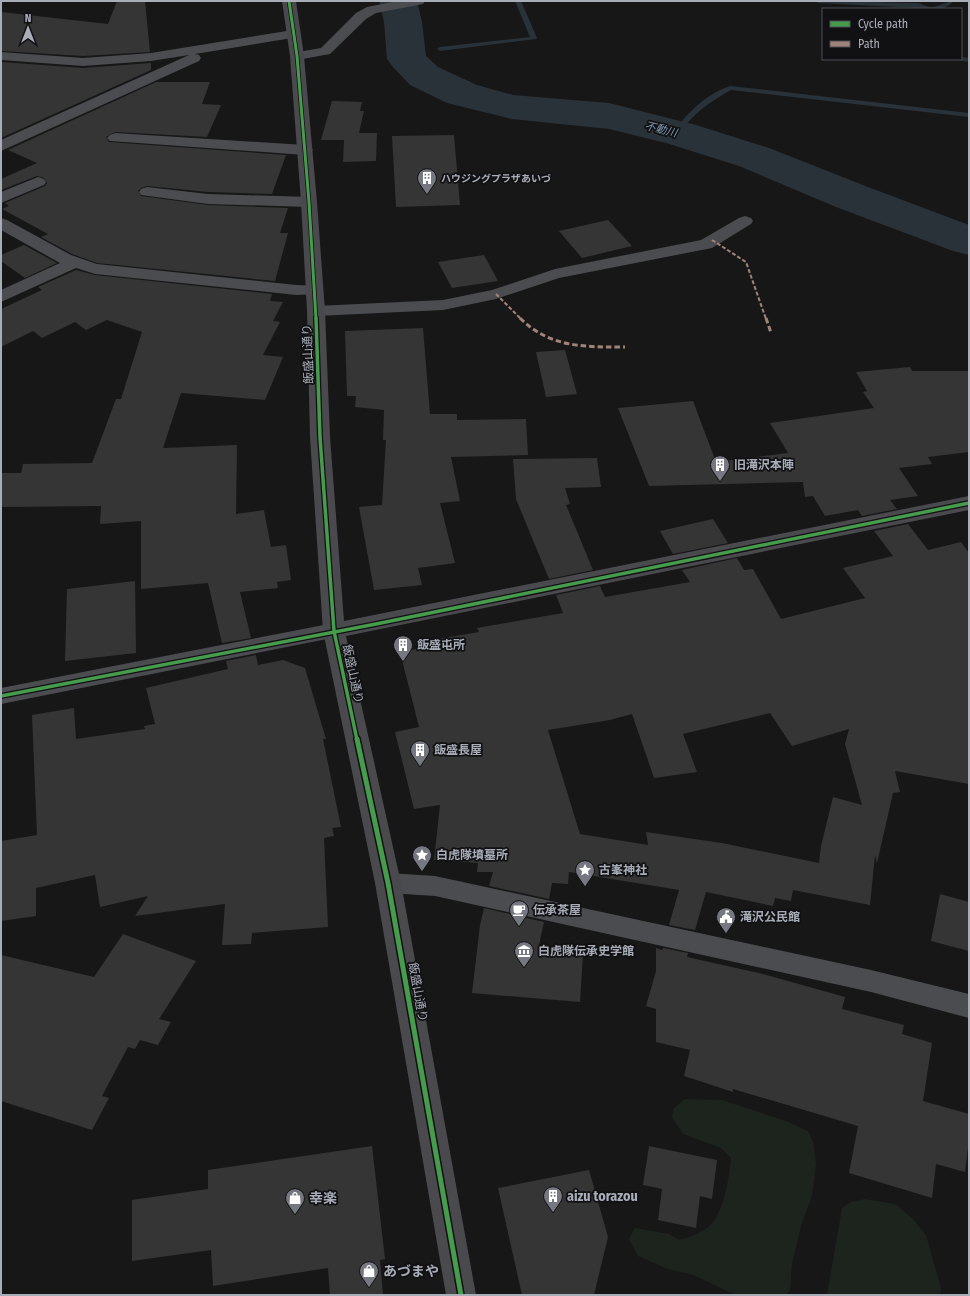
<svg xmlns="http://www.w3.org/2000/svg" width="970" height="1296" viewBox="0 0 970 1296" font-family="'Fira Sans Condensed','Noto Sans JP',sans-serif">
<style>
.green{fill:#1d241e}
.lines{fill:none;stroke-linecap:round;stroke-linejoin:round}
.stream{fill:#2a3239;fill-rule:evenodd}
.river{fill:#2a3239;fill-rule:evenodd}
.building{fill:#353536;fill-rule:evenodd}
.street{fill:#4b4c50;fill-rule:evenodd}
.secondary{fill:#4a4a4e;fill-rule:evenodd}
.quiet-far1{stroke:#a18479;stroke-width:2;stroke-dasharray:4 2;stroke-linecap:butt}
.quiet{stroke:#a18479;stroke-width:3;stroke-dasharray:5.5 3;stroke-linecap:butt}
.cycleway-far2-casing{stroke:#111113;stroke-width:4.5}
.cycleway-far1-casing{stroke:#111113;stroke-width:6}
.cycleway-casing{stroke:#111113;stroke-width:8}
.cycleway-far2{stroke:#469c4c;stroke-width:3}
.cycleway-far1{stroke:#469c4c;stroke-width:3.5}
.cycleway{stroke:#469c4c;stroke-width:5}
.labels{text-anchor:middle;stroke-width:3.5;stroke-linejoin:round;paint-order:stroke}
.far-poi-label{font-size:10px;font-weight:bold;fill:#a8adb8;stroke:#111113;text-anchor:start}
.far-water-label{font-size:11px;font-style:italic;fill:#7f9bb3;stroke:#111113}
.street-label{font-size:12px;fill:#a8adb8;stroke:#111113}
.poi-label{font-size:12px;font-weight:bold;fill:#a8adb8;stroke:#111113;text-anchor:start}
.near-poi-label{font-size:14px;font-weight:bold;fill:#a8adb8;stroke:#111113;text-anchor:start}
</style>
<rect width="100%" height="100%" fill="#171717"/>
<g class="green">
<path d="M685,1099L722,1100L786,1121L808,1131L813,1142L816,1164L812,1196L801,1226L792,1264L790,1290L786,1295H736L693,1275L668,1269L638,1256L629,1239L635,1228L669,1234L679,1240C691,1237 706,1232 714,1221C725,1205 729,1177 731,1158L721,1148L683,1134L672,1117L674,1108Z"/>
<path d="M865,1199L895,1204L913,1219L926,1235L941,1288L940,1295H827L842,1208L851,1202Z"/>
</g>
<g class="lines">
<g class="stream">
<path d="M515,1H521L537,38L536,39L440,51L437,49L440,47L530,37Z"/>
<path d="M815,1L918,3C922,4 927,7 931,7C940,7 946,1 954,1L948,6L939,9L818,3Z"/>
<path d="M961,57L969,58V62L959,60L958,59H961Z"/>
<path d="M730,86L969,113V117L731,90C709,102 693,114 678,134H674L673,133C687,113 706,94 730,86Z"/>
</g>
<path class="river" d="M379,1H417L422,22L426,56L438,67L477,85L513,95L609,103L696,125L769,148L868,187L969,225V255L953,251L836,207L739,166L666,143L609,129L512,119L447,103L410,85L393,67L387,59L384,22Z"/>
</g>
<g class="building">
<path d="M117,1H145L150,52L83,56L1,51V12L108,24Z"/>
<path d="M1,62L83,68L151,63V70L1,138Z"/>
<path d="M156,82H210L202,104L221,105L207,137L115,132L106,137L109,142L286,155L272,194L208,192L147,186L141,188L138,191L141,196L208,205L288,208L280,233H288L275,281L97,263L72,254L41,237L48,234L2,209L9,206L5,203L45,186L47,183L44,178L37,176L1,190V179L37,163L8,150Z"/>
<path d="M332,101L362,102L360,111H364L359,133H377L376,161L343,162L344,140H321Z"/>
<path d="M454,135L460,205L396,207L392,136Z"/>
<path d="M608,220L632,246L582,258L559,231Z"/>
<path d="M24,245L57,263L25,278L1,261V255Z"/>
<path d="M484,255L498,281L452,288L438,262Z"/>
<path d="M76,270L95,275L272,294L270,301L283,302L273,321L280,322L263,355L283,357L265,400L181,393L163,448L237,445L236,514L264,510L271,547L286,545L291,580L277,582L278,588L240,592L251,638L222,643L208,583L141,589V521L100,524L101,506L1,507V473H21L23,464L92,463L116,399H121L142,332L107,320L86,330L75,322L42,338L33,331L1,347V309L42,290L38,287Z"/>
<path d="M423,328L430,414H457V420L526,419L528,455L451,457L460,501L440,503L455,563L418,568L422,585L374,590L359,507L382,505L386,440H383L384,410L355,407L356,396H347L345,331Z"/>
<path d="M565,350L577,394L546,397L536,352Z"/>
<path d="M910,367L912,371H969V452L928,457L932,464L899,468L918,496L890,500L897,509L862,516L858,510L825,516L813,496L805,497L803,482L649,486L618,408L693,401L716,462L788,453L770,423L874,408L863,392L867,391L856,372Z"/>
<path d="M597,458L601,487L565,488L570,504L566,505L593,570L549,579L516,499L513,459Z"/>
<path d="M713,519L728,543L673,554L660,531Z"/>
<path d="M908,524L928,550L961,542L969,553V784L895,771L900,792L893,793L877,863L875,855L870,905L793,890L791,901L775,898L773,906L706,892L695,930L669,925L679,890L569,872L568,884L552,883L549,899L489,886L493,872H477L478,863L434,860L440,805L414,809L395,732L419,727L400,652L422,648L420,642L479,632L477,628L563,613L556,595L600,586L605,597L690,582L682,570L737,558L744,570L753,569L781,619L865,598L843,568L893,556L874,531ZM770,713L792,746L849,729L845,744L862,805L833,797L821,846L819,863L722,843L646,832L648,845L580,834L548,730L610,720L632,714L654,778L697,772L683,734Z"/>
<path d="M135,581L136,653L65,661L67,589Z"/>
<path d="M256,655L258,665L283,660L305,668L326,739H323L341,827L332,828L334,836L324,838L328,927L252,933L251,944L222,945L225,904L135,916L148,896L100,907L95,875L36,888V916L1,921V841L37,835L32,715L74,708L76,739L145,729L144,726L155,724L146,688L228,669L226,661Z"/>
<path d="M940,894L969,902V951L931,941Z"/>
<path d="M484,908L544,922L538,950L583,954L580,1002L472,993L480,925Z"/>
<path d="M123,934L196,961L159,1019L171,1022L158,1045L140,1040L135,1049L128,1047L102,1096L109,1098L92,1130L1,1101V955L94,977Z"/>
<path d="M656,948L662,950L663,948L688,953L687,957L763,974L845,997L842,1009L904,1025L902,1034L932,1043L923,1101L969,1114V1139L965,1172L936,1164L932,1198L849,1173L858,1126L733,1089V1092L684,1076L690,1050L656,1042V1009L646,1006L656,971Z"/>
<path d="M372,1146L385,1259L380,1260L383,1295H330L328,1268L213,1286L211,1250L132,1261V1200L208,1189V1170Z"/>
<path d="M649,1146L717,1160L712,1199L700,1196L696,1228L658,1220L662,1189L643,1185Z"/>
<path d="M589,1170L608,1237L594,1295H522L498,1188Z"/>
</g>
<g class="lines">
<g class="street">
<path d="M398,1H425L423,4L376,13L366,19L330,54L297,60L292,59L290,56L292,53L321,48L356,13L367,7Z"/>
<path d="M293,30L298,31L300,34L298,37L195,54L199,55L201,58L199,61L1,151V140L189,55L151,61L83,66L1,60V52L83,58L151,53Z"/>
<path d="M115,133L305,145L310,147L313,150L310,153L305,155L110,141L107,138L110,135Z"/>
<path d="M38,177L44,179L46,182L44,185L1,203V192Z"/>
<path d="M147,187L208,194L309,197L315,199L317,202L315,205L309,207L208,204L141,195L139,192L141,189Z"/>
<path d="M745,216L751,218L753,221L751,224L712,248L559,278L496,299L443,310L316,316L310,315L307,311L310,307L316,306L443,300L492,290L555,269L701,240L739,218Z"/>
<path d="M1,218L7,220L71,255L97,264L296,285L320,286L323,290L320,294L296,295L95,274L76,268L1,302V290L60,263L1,230Z"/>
<path d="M334,623L342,626L345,631L342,636L1,704V688Z"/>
<path d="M388,873L435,876L871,970L969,994V1018L871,992L435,896L388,893L379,890L375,883L379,876Z"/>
</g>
<path class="secondary" d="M282,1H296L304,56L317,202L325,311L330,437L344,621L969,496V510L346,636L401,883L476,1295H446L375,883L323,631L310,437L307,311L301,202L290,56Z"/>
<g class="quiet-far1">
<path d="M712,240L746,262L766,319"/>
<path d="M496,294L521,319"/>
</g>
<g class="quiet">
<path d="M520,318C550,348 585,347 625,347"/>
<path d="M766,318L771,333"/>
</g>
<g class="cycleway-far2-casing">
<path id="cycleway-far2" d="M289,1L297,56L309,202L316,319"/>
</g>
<g class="cycleway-far1-casing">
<g id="cycleway-far1">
<path d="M316,318L320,437L334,631L357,740"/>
<path d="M1,696L376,624L969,503"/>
</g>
</g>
<g class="cycleway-casing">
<path id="cycleway" d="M357,739L388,883L461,1295"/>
</g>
<use href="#cycleway-far2" class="cycleway-far2"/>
<use href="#cycleway-far1" class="cycleway-far1"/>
<use href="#cycleway" class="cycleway"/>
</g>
<defs>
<g id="building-pin" transform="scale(1)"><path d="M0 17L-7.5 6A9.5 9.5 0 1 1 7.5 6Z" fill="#757880" stroke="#111113"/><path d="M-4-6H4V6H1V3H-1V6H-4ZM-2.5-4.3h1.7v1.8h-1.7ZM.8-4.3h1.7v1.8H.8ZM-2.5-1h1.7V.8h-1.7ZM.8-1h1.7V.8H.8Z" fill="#fff"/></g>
<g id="sight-pin" transform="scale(1)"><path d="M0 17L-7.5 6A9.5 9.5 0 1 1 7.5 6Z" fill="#757880" stroke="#111113"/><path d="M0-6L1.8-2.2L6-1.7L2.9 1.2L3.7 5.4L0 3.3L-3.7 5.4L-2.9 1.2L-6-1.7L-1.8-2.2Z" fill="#fff"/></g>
<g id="cafe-pin" transform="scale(1)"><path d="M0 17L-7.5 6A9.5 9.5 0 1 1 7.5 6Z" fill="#757880" stroke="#111113"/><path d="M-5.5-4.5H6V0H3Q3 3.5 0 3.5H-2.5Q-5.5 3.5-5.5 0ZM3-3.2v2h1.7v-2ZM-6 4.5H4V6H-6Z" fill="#fff"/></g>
<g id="civic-pin" transform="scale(1)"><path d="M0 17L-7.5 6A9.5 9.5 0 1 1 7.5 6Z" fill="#757880" stroke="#111113"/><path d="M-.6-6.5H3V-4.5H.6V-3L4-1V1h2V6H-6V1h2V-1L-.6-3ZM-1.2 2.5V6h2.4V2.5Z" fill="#fff"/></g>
<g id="museum-pin" transform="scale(1)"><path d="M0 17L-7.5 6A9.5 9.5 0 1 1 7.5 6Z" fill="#757880" stroke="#111113"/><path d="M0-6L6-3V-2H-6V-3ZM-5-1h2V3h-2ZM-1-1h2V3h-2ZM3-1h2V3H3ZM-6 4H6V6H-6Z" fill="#fff"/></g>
<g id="shop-pin" transform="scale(1)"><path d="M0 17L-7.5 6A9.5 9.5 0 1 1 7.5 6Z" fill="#757880" stroke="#111113"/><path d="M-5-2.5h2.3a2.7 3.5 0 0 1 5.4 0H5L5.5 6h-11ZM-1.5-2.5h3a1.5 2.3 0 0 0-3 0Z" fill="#fff"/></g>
</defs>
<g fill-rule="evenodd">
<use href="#building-pin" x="427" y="178"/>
<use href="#building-pin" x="720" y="465"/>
<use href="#building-pin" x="403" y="645"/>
<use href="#building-pin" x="420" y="750"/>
<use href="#sight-pin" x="422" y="855"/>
<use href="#sight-pin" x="585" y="870"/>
<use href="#cafe-pin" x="519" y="910"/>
<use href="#civic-pin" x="726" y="917"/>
<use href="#museum-pin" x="524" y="951"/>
<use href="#building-pin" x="553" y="1196"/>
<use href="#shop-pin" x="295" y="1198"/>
<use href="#shop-pin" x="369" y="1271"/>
</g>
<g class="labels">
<g class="far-poi-label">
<text x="441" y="182">ハウジングプラザあいづ</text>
</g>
<g class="far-water-label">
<text transform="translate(661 129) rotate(14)" y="4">不動川</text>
</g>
<g class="street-label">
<text transform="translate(308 354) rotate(-92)" y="4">飯盛山通り</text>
<text transform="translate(353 674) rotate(78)" y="4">飯盛山通り</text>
<text transform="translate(418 992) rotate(80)" y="4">飯盛山通り</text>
</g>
<g class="poi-label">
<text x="734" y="469">旧滝沢本陣</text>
<text x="417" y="649">飯盛屯所</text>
<text x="434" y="754">飯盛長屋</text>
<text x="436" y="859">白虎隊墳墓所</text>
<text x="599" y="874">古峯神社</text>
<text x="533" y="914">伝承茶屋</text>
<text x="740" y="921">滝沢公民館</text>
<text x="538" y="955">白虎隊伝承史学館</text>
</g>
<g class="near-poi-label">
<text x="567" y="1201">aizu torazou</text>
<text x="309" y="1203">幸楽</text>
<text x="383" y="1276">あづまや</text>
</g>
</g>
<rect width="970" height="1296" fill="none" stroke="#a8adb8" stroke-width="4"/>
<rect x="822" y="8" width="140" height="52" fill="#111113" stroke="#4d4f55"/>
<rect x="830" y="21" width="20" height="6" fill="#469c4c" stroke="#4d4f55"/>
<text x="858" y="28" font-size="12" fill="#a8adb8">Cycle path</text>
<rect x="830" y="41" width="20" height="6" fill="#a18479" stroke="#4d4f55"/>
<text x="858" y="48" font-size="12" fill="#a8adb8">Path</text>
<g transform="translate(28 28)" stroke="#111113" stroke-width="3" paint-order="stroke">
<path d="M0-3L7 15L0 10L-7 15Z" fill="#a8adb8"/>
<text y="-6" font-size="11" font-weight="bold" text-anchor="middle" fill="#a8adb8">N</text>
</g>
</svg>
